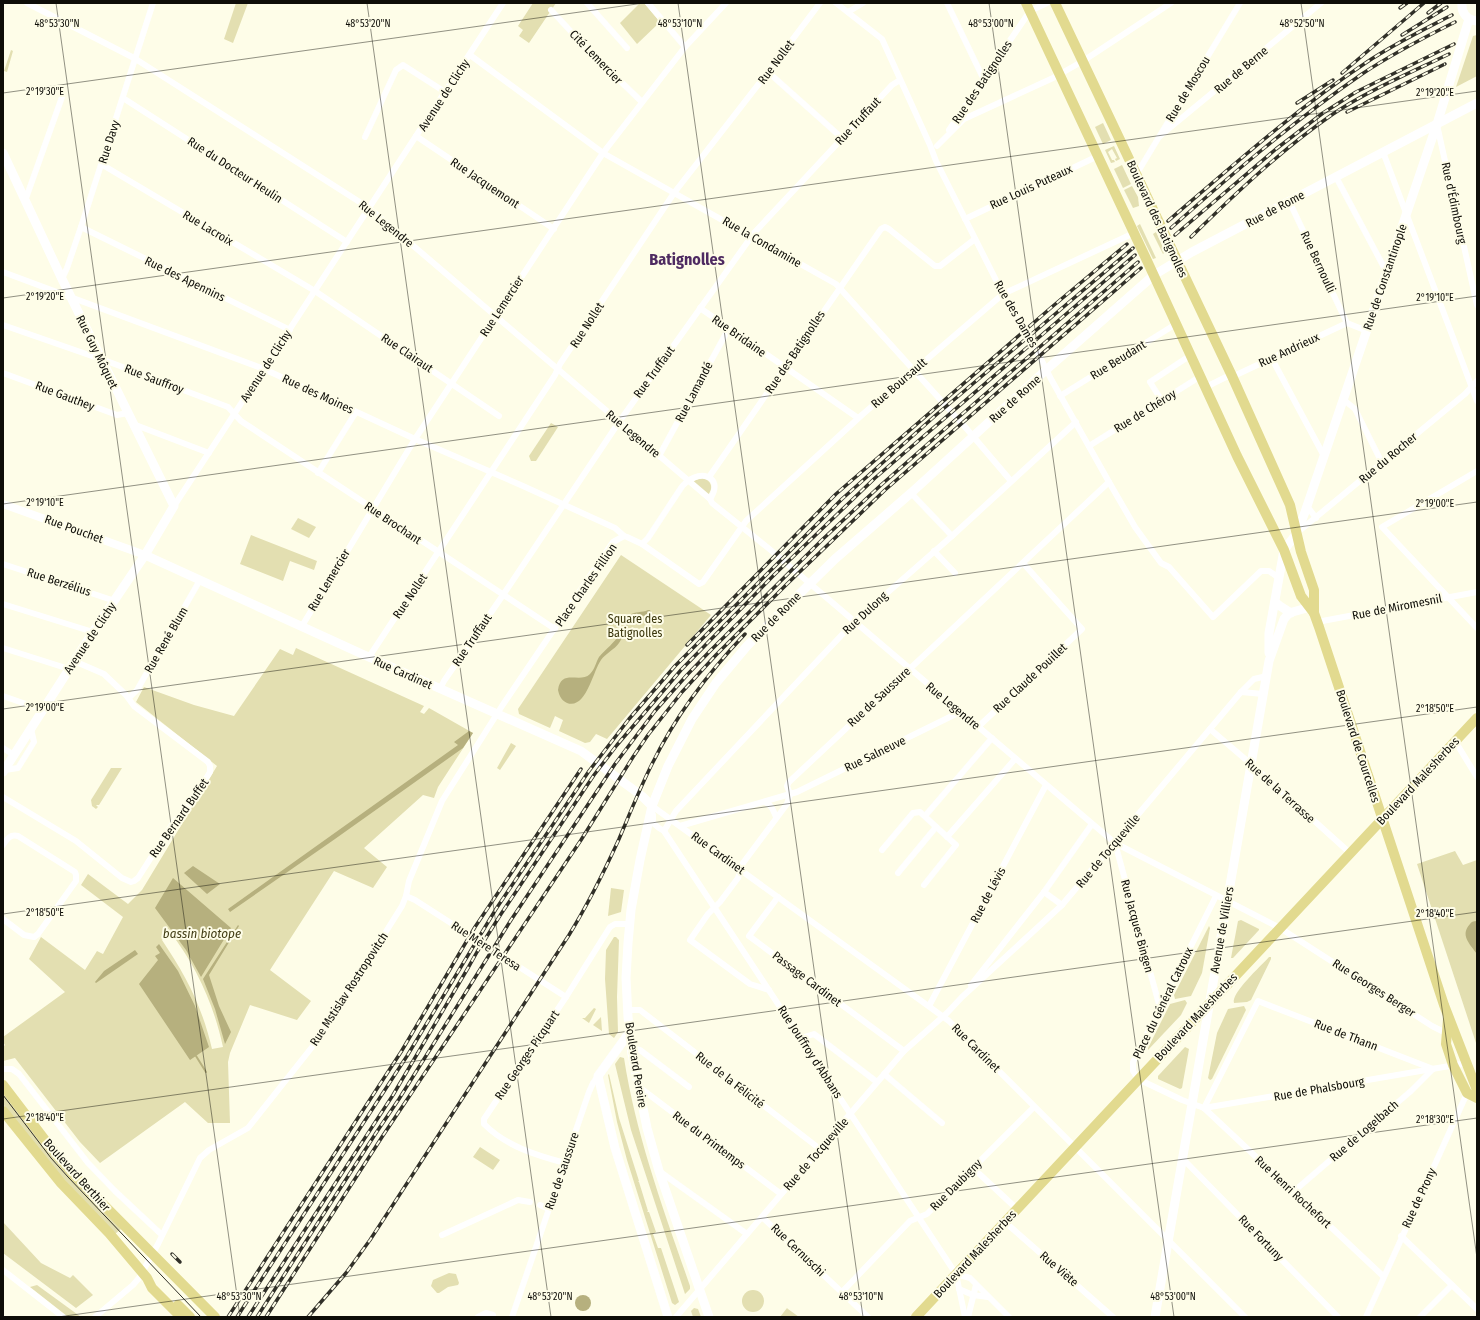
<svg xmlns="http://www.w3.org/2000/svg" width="1480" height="1320" viewBox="0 0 1480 1320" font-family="'Fira Sans Condensed',sans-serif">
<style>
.green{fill:#e3dfb1;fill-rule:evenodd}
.water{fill:#b6b07e}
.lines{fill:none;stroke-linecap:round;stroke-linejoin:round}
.stream{stroke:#b6b07e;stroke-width:2}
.minor{stroke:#fff;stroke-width:6}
.tertiary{stroke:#fff;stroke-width:8}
.secondary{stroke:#fff;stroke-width:9}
.primary{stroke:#e2da8f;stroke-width:10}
.tram{stroke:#313028;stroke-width:1}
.rail-casing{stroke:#313028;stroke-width:3.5}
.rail{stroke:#fefde8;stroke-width:2;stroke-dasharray:6;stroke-linecap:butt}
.ticks{fill:none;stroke:#0e0d07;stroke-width:1;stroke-opacity:0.45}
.labels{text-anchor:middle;stroke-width:4;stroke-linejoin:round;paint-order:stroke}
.street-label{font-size:12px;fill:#0e0d07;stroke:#fefde8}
.park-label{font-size:12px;fill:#3a360c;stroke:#fefde8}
.water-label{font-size:13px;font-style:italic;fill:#423d15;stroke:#fefde8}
.district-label{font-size:16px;font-weight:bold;fill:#4e2a61;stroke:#fefde8}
.ticks-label{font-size:10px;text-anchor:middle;fill:#0e0d07;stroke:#fefde8;stroke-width:4;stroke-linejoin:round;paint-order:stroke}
</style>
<rect width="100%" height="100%" fill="#fefde8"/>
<g class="green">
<path d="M236,3H248L233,43L224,39Z"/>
<path d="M533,3H556L529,43L519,36L523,30L518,26Z"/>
<path d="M640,3H644L660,22L637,44L620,23Z"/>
<path d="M1477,35V76L1456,87L1473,36Z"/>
<path d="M11,50L13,51L7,72L4,71Z"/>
<path d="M1103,123L1111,140L1103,144L1095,127Z"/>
<path d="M1114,146L1120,159L1116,161L1115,159L1117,158L1112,149L1108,152L1112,160H1114L1115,162L1111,163L1105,150Z"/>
<path d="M1122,165L1131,184L1123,188L1114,169Z"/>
<path d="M1132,186L1138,197L1139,206L1133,208L1124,190Z"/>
<path d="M1140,224L1156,258L1153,259L1137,226Z"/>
<path d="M1156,232L1165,252L1163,254L1153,234Z"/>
<path d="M551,423L558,427L536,461H531L529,456Z"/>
<path d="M703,478C711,481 714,487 708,495L693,482L696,480Z"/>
<path d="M298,518L316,527L309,538L291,529Z"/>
<path d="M251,535L317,561L314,570L290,561L283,581L240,564Z"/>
<path d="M621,555L711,615L607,739L596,734L590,742L585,743L559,731L563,720L555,716L550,728L519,714L518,709Z"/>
<path d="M296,648L424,706L420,712L424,714L429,708L473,733L438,787L434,798L423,795L364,848L387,867L373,888L334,871L270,970L311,1001L297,1020L250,1005L230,1053L228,1062L230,1123H208L185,1102L100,1163L80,1142L15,1058L3,1061V1047L5,1045L3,1042V1037L65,992L29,959L41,937L85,970L97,951L103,954L123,917L81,885L88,874L128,904L142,890L217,766L136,702L144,687L194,705L234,716L280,649L293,655ZM170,932C196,965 214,1005 223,1047L212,1049C202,1006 186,976 162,940Z"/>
<path d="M511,743L516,746L500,770L497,768Z"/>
<path d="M111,768H122L99,805H96L98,807L96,809L92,806L91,800Z"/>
<path d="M1455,851L1463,865L1477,860V1046L1417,864Z"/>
<path d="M611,888L624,890L621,912L608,916Z"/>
<path d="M1241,920L1259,929V930L1233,958H1231L1238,921Z"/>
<path d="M1209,926L1210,928L1202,973L1191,996L1175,999L1174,995Z"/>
<path d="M614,937H616L619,940L617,997L618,1032L614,1038L609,1034L605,979L606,950Z"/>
<path d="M1269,957H1271V959L1251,1000L1247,1002L1234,1003C1231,993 1261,966 1269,957Z"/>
<path d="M1185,1000L1187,1003L1181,1015L1148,1050V1048L1170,1004Z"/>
<path d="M1244,1006L1246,1010L1212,1079L1210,1080L1208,1078L1217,1033L1228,1009Z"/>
<path d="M594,1008L596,1009L589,1023L582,1018H585Z"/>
<path d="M601,1017L602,1031L593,1025Z"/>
<path d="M1185,1047L1189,1049L1182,1088L1180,1089L1158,1079V1076Z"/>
<path d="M620,1057L624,1058C636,1136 664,1211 690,1286V1289L685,1294L631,1130L615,1064Z"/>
<path d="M609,1074L619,1118L639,1181L638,1182H639L648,1211L647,1212H649L656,1232L653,1234L658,1248H661L679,1302L675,1305L672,1303L627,1160L617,1122L608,1075Z"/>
<path d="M3,1093L121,1229L115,1234L46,1160L3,1104Z"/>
<path d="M480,1147L500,1160L493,1170L473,1157Z"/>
<path d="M3,1222L41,1263L70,1278L73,1275L93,1295L76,1308L3,1253Z"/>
<path d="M449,1273L456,1274L459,1283L458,1285L448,1287L439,1293H437L431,1286L433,1280Z"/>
<path d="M37,1285L81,1317L67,1316L30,1287Z"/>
<circle cx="753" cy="1301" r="11"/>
<path d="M694,1308L698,1309L701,1317H693L691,1311Z"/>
<path d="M787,1308L788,1309L799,1317H780Z"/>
</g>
<g class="water">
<path d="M648,610H650L653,616L647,619L645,616L634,615L631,618C626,626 624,636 619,643C614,650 606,653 601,660C593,671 586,710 567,703C561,700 559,695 558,690C561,668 580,684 590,674C595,669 596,662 599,657C606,649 614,643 620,634C624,628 625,620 630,615C635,611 642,613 648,610Z"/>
<path d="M469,731L473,733L463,748L335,839L230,912L228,909L458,745L454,742Z"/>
<path d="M193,866L220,884L207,894L184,873Z"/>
<path d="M173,878L231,928L201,977L186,950L155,908Z"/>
<path d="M1477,921V954C1469,943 1460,935 1470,924C1471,922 1473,921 1477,921Z"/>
<path d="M238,925L239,926L209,975L219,1006L231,1032L225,1044L215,1009L203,979Z"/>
<path d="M159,944L178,971L195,1006L209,1047L190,1060L139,984L158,960L155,956L160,953L156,947Z"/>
<path d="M135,950L138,954L96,983L95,982L104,971Z"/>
<circle cx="583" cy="1303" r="8"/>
</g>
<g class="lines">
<g class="stream">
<path d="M651,617L654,619"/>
<path d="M196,1056L206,1072"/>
</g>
<g class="minor">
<path d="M27,3L134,58L369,208L710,499L712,503L767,547L1115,843L1280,928L1432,1026L1448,1034"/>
<path d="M587,3L627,48"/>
<path d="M648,3L685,47"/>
<path d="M836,3L882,39L930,145L936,161L1003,294L1032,341L1051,379L1109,482L1135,527L1161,563L1169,567L1213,617L1261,571H1269L1279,578"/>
<path d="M947,3L984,80"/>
<path d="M551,10L590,52L642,102"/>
<path d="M848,12L863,3"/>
<path d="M470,55L603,153L836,284L966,428L1011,481"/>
<path d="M768,72L842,138"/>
<path d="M123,98L347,242"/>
<path d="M1437,125L1477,305"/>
<path d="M949,130L1030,11L1047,3"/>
<path d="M416,136L554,229"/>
<path d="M1160,136L1321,3"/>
<path d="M365,137L396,70L403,65L445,92"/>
<path d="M937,146L964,119L1053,78L1083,61L1171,3"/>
<path d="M1383,152L1477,401"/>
<path d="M101,164L315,291L499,416"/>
<path d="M1136,175L1240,3"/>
<path d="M1336,177L1387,273"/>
<path d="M25,201L62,97"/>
<path d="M1289,201L1347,323"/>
<path d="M965,219L1098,156"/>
<path d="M81,227L290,330"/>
<path d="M3,272L264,369L415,439L523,486L615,528L624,536"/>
<path d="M62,279L67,268L81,227L153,3"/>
<path d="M700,308L858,418"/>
<path d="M1347,323L1367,331"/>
<path d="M3,325L112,363L228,407L241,421L555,629"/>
<path d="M1272,359L1324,456"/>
<path d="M3,373L117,415L128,413"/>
<path d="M1206,387L1226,377L1236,375L1347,323"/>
<path d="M1060,396L1176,324"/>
<path d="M1344,400L1355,409L1382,463"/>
<path d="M1162,401L1150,382L1191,355"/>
<path d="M133,424L209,453"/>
<path d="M1089,446L1201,376"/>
<path d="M659,456L729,328"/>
<path d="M1477,471L1382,527L1477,628"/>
<path d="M318,473L356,412"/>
<path d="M709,477L881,229L885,227L889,229L935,266H940L975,239"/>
<path d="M911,493L952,536"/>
<path d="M174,506L503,3"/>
<path d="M1307,506L1316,518"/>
<path d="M1298,532L1465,394L1477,381"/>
<path d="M642,544L648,538L681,488C696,467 726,475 710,499"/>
<path d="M934,551L955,573"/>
<path d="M3,564L115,601"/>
<path d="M3,604L93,632"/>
<path d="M1317,622L1477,592"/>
<path d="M302,626L415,439L603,153L685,47L726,3"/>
<path d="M3,648L69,669"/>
<path d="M369,657L555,375L560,364L674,193L768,72L820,3"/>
<path d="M440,689L444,681L503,595L619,422L754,233L892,85L900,80"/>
<path d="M1241,692L1263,694"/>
<path d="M3,696L43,710"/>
<path d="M129,698L137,690L200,580"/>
<path d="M978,727L1082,629L1023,563"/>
<path d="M1210,729L1251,764L1350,853"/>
<path d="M1455,741L1477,777"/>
<path d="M3,748L14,755"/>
<path d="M5,770L18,768L34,742L31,729"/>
<path d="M3,797L76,841L122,878L131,882L134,881L138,878L173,823L191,803L210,772V766L208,762L134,706L126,695L104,674L74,661"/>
<path d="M765,802C772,805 773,810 776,817"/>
<path d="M652,806L949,1021L1245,1317"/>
<path d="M653,815V823L659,828L664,831L956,1274L965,1317"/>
<path d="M925,816L992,738"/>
<path d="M680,826L797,792L960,712"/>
<path d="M664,831L676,811L854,622L952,536L1076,422"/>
<path d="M947,837L1015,759"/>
<path d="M1115,843L1160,1008"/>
<path d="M3,845C7,839 10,834 18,836L75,872L76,875V881L38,934L34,937L24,935L3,919"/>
<path d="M882,850L913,813L920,812L956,845L924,885"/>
<path d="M898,873L936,827"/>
<path d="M406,896L415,900L566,997"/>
<path d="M1216,896L1133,1062V1071L1138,1079L1182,1100L1204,1108L1383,1276"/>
<path d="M778,897L749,936L904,1051"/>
<path d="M1062,905L1044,892L1092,824"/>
<path d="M971,985L1044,892"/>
<path d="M769,990L750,984L690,940L708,914L720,902L738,878L743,863L787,804L790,794L787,786L789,782L1109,482"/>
<path d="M929,1006L1046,785"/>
<path d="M627,1010H640L820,1149"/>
<path d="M801,1038L814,1034L877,1082"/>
<path d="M631,1047L640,1050L689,1087"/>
<path d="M3,1069H12L19,1074L88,1163L115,1191L162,1235"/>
<path d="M884,1074L942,1123"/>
<path d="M639,1087L781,1194"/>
<path d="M1204,1108L1258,1001L1433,1069"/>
<path d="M1204,1108L1467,1063"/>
<path d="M1183,1159L1338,1317"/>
<path d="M565,1163C535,1155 506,1146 484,1124V1119L566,997L610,927L615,924H630"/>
<path d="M973,1168L1017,1209"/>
<path d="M659,1171L747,1234"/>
<path d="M1293,1192L1411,1091L1433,1069"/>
<path d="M540,1205L549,1209"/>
<path d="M762,1217L868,1317"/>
<path d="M1005,1222L1113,1317"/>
<path d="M442,1235L518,1200L530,1202"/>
<path d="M1401,1236L1477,1309"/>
<path d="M3,1270L63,1317"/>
<path d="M956,1274L970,1278L1009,1317"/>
<path d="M959,1289L973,1295L988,1297"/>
<path d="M842,1292L910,1221L927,1214L1034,1107"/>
<path d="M95,1317L133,1285L139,1278L158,1244L200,1158L209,1150L248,1128L320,1037L402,906L406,896L409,881L442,801L502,706L613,542L624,536L627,537L642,544L699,584L703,582L746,521L863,414L1003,294L1134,233"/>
<path d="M478,1317L486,1313L493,1315"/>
<path d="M512,1317L589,1092L593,1083L598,1076"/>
<path d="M676,1317L904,1051L947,1013L962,997L1062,905L1241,692L1254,679L1267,676"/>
<path d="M968,1317L976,1285"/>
<path d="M1366,1317L1468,1091"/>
<path d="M1420,1317L1452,1285"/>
</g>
<path class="tertiary" d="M3,504L145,555"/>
<g class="secondary">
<path d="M1462,3C1461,13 1467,20 1477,21"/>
<path d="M3,153L62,279L174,506L145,555L93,632L3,772"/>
<path d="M145,555L362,654L581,751L642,796L652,806"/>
<path d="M1275,602L1280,606L1291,613"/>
<path d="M1269,653V633L1284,550L1297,533L1305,512L1437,124L1469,19"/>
<path d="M629,1033L598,1076L615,1148L668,1317"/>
<path d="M709,1317L659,1171L647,1128L632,1054L628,1017L626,978L628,943L631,910L640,860L652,806L668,766L692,719L716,683L747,646L776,617L835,559L911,493L1046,370L1154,275L1192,252L1477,103"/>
<path d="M1155,1317L1269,661L1284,619L1289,613L1314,606"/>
</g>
<g class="primary">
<path d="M1026,3L1149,265L1237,456L1284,550L1301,596L1314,613"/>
<path d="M1055,3L1232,376L1290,505L1301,552L1314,590V613L1319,627L1444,1005L1477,1090"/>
<path d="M1448,1019L1446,1044L1453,1065L1467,1093L1477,1098"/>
<path d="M3,1085L48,1144L74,1175L215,1317"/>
<path d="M3,1111L61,1183L109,1233L147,1278L152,1288L181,1317"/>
<path d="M178,1305L190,1317"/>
<path d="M916,1317L1477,718"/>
</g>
<path class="tram" d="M3,1095L51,1158L68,1177L201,1317"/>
<g class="rail-casing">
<g id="rail">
<path d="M1400,8L1407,3"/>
<path d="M1428,13L1441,3"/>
<path d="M1402,35L1447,7"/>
<path d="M1342,73L1424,3"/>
<path d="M1297,103L1333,80"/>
<path d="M1347,112L1445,64"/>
<path d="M1168,221C1232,166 1296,109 1367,62C1394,44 1423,30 1452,15"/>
<path d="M1171,228C1232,174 1295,120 1362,74C1392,54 1423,38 1455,22"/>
<path d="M1175,235L1276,149L1323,113L1356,92L1454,44"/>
<path d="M1191,237C1236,193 1281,150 1333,114C1369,90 1410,73 1449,54"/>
<path d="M687,645L836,494L1053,306L1127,244"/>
<path d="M172,1254L180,1262"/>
<path d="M228,1317L401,1052L475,927L581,769"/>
<path d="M237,1317L407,1056L496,909L589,771L629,719L675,666L842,499L936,415L1133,248"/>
<path d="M248,1317L393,1095L468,968L477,952L501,914L594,775L617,745L681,670L775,574L875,478L1135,255"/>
<path d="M257,1317L376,1133L399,1099L511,920L615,764L655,711L687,675L711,650L823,539L881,485L946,428L1138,262"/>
<path d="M266,1317L382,1137L581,840L633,757L648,735L682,692L716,655L787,584L885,490L1141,268"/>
<path d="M308,1317L346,1273L370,1240L569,935C588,904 604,872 619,839C630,813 640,788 652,764C676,715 708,673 745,634"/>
</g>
</g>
<use href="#rail" class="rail"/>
</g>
<path class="ticks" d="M56,3L240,1317M367,3L551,1317M678,3L863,1317M989,3L1174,1317M1301,3L1477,1258M3,93L644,3M3,298L1477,91M3,504L1477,296M3,709L1477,502M3,914L1477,707M3,1119L1477,912M58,1317L1477,1118"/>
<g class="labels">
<g class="street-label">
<text transform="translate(596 57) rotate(46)" y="4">Cité Lemercier</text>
<text transform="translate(776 62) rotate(-53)" y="4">Rue Nollet</text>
<text transform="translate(1241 70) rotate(-40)" y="4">Rue de Berne</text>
<text transform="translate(982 82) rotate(-56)" y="4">Rue des Batignolles</text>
<text transform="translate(1188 89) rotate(-59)" y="4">Rue de Moscou</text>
<text transform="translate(444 95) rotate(-57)" y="4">Avenue de Clichy</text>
<text transform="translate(858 121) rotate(-47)" y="4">Rue Truffaut</text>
<text transform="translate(109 142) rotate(-72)" y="4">Rue Davy</text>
<text transform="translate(235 170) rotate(33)" y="4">Rue du Docteur Heulin</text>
<text transform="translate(485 183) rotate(34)" y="4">Rue Jacquemont</text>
<text transform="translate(1031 187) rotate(-25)" y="4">Rue Louis Puteaux</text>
<text transform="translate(1454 203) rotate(78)" y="4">Rue d'Édimbourg</text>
<text transform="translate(1275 209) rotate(-28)" y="4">Rue de Rome</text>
<text transform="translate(1157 219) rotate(65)" y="4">Boulevard des Batignolles</text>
<text transform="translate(386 224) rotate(39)" y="4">Rue Legendre</text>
<text transform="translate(208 228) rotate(31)" y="4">Rue Lacroix</text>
<text transform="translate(762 242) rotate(30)" y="4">Rue la Condamine</text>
<text transform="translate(1318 262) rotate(65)" y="4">Rue Bernoulli</text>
<text transform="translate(1385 277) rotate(-71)" y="4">Rue de Constantinople</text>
<text transform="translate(185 279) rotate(26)" y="4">Rue des Apennins</text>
<text transform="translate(502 306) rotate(-57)" y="4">Rue Lemercier</text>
<text transform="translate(1016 314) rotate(60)" y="4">Rue des Dames</text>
<text transform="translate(587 325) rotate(-57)" y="4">Rue Nollet</text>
<text transform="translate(739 336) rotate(35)" y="4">Rue Bridaine</text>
<text transform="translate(1289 350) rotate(-25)" y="4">Rue Andrieux</text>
<text transform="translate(97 352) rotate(64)" y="4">Rue Guy Môquet</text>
<text transform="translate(795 352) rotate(-56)" y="4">Rue des Batignolles</text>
<text transform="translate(407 353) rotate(34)" y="4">Rue Clairaut</text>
<text transform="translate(1118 360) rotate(-32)" y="4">Rue Beudant</text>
<text transform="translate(266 366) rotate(-57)" y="4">Avenue de Clichy</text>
<text transform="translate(654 372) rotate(-54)" y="4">Rue Truffaut</text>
<text transform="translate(154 379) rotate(21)" y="4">Rue Sauffroy</text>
<text transform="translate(899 383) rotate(-41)" y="4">Rue Boursault</text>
<text transform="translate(694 392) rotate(-62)" y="4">Rue Lamandé</text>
<text transform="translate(318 394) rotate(25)" y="4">Rue des Moines</text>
<text transform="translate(65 396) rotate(21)" y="4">Rue Gauthey</text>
<text transform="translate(1015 399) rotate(-42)" y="4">Rue de Rome</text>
<text transform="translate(1145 411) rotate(-32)" y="4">Rue de Chéroy</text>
<text transform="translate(633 434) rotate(40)" y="4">Rue Legendre</text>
<text transform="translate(1388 458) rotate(-40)" y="4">Rue du Rocher</text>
<text transform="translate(393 523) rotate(34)" y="4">Rue Brochant</text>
<text transform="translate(74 529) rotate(20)" y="4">Rue Pouchet</text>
<text transform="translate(329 580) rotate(-59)" y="4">Rue Lemercier</text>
<text transform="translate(59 582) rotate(18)" y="4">Rue Berzélius</text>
<text transform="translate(586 585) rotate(-55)" y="4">Place Charles Fillion</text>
<text transform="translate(410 596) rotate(-56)" y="4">Rue Nollet</text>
<text transform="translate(1397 607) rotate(-11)" y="4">Rue de Miromesnil</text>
<text transform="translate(865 613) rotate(-43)" y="4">Rue Dulong</text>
<text transform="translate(776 617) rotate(-45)" y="4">Rue de Rome</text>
<text transform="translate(90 638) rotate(-56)" y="4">Avenue de Clichy</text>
<text transform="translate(166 640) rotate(-60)" y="4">Rue René Blum</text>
<text transform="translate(472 640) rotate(-56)" y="4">Rue Truffaut</text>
<text transform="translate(403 673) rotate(24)" y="4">Rue Cardinet</text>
<text transform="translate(1030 678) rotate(-43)" y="4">Rue Claude Pouillet</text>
<text transform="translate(879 697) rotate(-43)" y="4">Rue de Saussure</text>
<text transform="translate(953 706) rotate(40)" y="4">Rue Legendre</text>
<text transform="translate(1358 746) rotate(72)" y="4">Boulevard de Courcelles</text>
<text transform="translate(875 754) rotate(-26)" y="4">Rue Salneuve</text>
<text transform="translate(1418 781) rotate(-47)" y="4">Boulevard Malesherbes</text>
<text transform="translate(1280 791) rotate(42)" y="4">Rue de la Terrasse</text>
<text transform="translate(179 818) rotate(-55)" y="4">Rue Bernard Buffet</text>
<text transform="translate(1108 851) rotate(-50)" y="4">Rue de Tocqueville</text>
<text transform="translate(718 853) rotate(36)" y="4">Rue Cardinet</text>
<text transform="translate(988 895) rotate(-62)" y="4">Rue de Lévis</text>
<text transform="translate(1137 926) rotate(75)" y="4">Rue Jacques Bingen</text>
<text transform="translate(1222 930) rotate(-80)" y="4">Avenue de Villiers</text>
<text transform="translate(486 946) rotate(33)" y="4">Rue Mère Teresa</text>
<text transform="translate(807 979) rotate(37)" y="4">Passage Cardinet</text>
<text transform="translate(1374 988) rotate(33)" y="4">Rue Georges Berger</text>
<text transform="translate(349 989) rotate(-57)" y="4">Rue Mstislav Rostropovitch</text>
<text transform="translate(1163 1003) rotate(-64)" y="4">Place du Général Catroux</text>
<text transform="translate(1196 1017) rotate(-47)" y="4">Boulevard Malesherbes</text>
<text transform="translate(1346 1035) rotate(21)" y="4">Rue de Thann</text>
<text transform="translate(976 1048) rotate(45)" y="4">Rue Cardinet</text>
<text transform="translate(810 1052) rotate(57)" y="4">Rue Jouffroy d'Abbans</text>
<text transform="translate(527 1055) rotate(-56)" y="4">Rue Georges Picquart</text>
<text transform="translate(636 1065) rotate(81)" y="4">Boulevard Pereire</text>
<text transform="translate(730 1080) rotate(38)" y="4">Rue de la Félicité</text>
<text transform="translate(1319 1089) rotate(-10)" y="4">Rue de Phalsbourg</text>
<text transform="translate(1364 1131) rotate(-41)" y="4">Rue de Logelbach</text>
<text transform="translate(709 1140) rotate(37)" y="4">Rue du Printemps</text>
<text transform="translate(816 1154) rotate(-49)" y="4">Rue de Tocqueville</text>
<text transform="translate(562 1171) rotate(-71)" y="4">Rue de Saussure</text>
<text transform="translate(77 1175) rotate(48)" y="4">Boulevard Berthier</text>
<text transform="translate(956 1185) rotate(-45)" y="4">Rue Daubigny</text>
<text transform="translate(1293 1192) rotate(43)" y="4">Rue Henri Rochefort</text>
<text transform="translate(1419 1198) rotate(-65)" y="4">Rue de Prony</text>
<text transform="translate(1261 1238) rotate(46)" y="4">Rue Fortuny</text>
<text transform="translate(798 1250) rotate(44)" y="4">Rue Cernuschi</text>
<text transform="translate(975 1254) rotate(-47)" y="4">Boulevard Malesherbes</text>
<text transform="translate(1059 1269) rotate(41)" y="4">Rue Viète</text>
</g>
<g class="park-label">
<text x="635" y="623">Square des<tspan x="635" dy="14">Batignolles</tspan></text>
</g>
<g class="water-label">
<text x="202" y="938">bassin biotope</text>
</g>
<g class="district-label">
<text x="687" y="265">Batignolles</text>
</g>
</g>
<g class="ticks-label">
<text x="57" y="27">48°53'30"N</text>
<text x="368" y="27">48°53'20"N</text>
<text x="680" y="27">48°53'10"N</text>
<text x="991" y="27">48°53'00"N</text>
<text x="1302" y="27">48°52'50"N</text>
<text x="45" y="95">2°19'30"E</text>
<text x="1435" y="96">2°19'20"E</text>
<text x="45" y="300">2°19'20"E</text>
<text x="1435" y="301">2°19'10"E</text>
<text x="45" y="506">2°19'10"E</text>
<text x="1435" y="507">2°19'00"E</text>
<text x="45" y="711">2°19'00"E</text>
<text x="1435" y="712">2°18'50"E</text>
<text x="45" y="916">2°18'50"E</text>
<text x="1435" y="917">2°18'40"E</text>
<text x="45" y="1121">2°18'40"E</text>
<text x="1435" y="1123">2°18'30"E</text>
<text x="239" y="1300">48°53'30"N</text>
<text x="550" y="1300">48°53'20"N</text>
<text x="861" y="1300">48°53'10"N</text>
<text x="1173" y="1300">48°53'00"N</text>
</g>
<rect width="1480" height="1320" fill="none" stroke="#0e0d07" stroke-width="8"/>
</svg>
